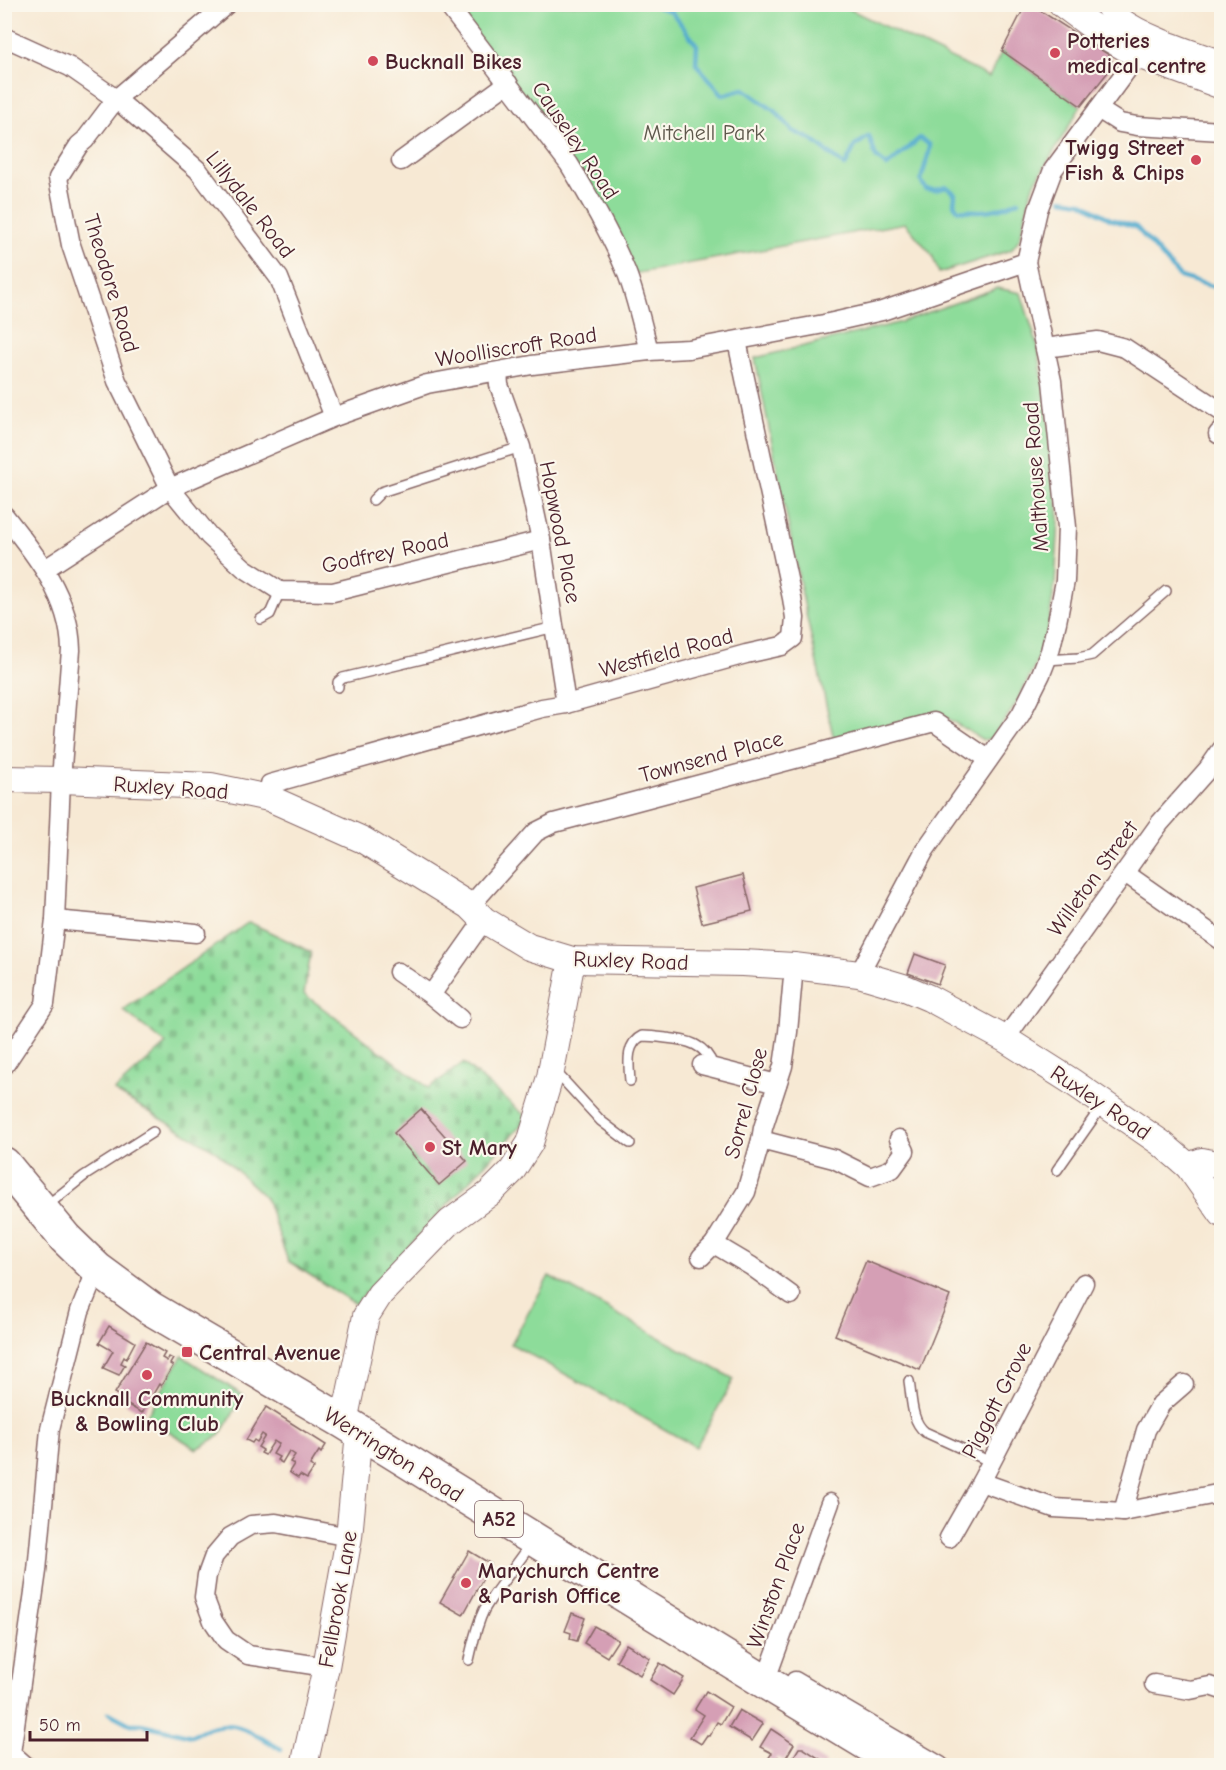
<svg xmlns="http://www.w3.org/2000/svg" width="1226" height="1770" viewBox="0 0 1226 1770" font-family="'Comic Neue',sans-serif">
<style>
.cemetery{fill:url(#cemetery-stones);stroke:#6c7e62;stroke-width:1.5}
.green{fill:#8ddc9a;stroke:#6c7e62;stroke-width:1.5}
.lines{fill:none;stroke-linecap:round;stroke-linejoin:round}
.stream{stroke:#51abce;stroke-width:4.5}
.building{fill:#d59fb5}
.lane-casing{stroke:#876666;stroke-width:12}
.street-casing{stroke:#876666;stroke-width:21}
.secondary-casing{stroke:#876666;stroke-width:28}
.highway-casing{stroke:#876666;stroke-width:36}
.lane{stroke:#fff;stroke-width:9}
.street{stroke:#fff;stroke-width:18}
.secondary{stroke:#fff;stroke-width:26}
.highway{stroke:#fff;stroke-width:33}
.poi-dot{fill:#d1495b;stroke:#fbf7ec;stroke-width:2}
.labels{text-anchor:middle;stroke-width:4.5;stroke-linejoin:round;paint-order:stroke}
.shield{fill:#fbf7ec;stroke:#7f6065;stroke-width:1.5}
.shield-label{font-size:21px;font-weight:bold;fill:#4a1f2b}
.poi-label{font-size:22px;font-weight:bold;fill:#4a1f2b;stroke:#fbf7ec;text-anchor:start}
.park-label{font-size:22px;fill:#5e584c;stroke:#fbf7ec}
.street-label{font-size:22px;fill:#4a1f2b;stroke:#fbf7ec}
</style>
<defs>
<pattern id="cemetery-stones" width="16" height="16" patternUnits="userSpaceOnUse" patternTransform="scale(1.5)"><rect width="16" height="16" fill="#8ddc9a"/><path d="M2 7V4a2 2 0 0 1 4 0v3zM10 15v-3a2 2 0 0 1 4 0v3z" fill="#7bbc85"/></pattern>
</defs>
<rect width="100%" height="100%" fill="#fbf7ec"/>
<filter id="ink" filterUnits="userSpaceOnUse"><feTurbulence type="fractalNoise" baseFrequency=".0167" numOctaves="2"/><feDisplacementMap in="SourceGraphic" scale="12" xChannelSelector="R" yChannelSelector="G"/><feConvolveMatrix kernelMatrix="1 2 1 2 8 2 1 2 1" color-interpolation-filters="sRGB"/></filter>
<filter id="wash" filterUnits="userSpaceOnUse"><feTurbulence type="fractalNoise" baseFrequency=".008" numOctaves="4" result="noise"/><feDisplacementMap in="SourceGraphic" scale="24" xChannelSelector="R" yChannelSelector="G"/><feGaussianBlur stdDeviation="1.35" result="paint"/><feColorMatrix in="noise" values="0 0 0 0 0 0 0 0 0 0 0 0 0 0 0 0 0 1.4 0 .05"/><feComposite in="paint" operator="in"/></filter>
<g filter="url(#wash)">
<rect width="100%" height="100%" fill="#f7e9d4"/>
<path class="cemetery" d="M249,922L311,952L304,994L429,1088L463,1063L528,1118L355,1304L288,1261L266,1198L216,1151L114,1091L166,1044L123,1010Z"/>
<g class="green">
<path d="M451,5H841L989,77L1002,51L1081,106L1032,188L1020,238L1011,250L939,273L932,255L905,223L633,274Z"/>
<path d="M997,288L1021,293L1038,347L1050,430L1059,519L1055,583L1047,634L1033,670L1014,707L991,739L983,740L937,712L834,740L806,614L755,358L898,323Z"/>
<path d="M549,1276L734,1379L696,1447L511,1344Z"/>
<path d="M182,1356L244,1396L219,1436L197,1449L146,1417Z"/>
</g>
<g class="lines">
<g class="stream">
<path d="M657,4L658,7L671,11L697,45L696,64L723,95L744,89L776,112L793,131L812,140L845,166L855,146L869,136L876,157L887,166L920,138L930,145C929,158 923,169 921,181L926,189L936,190L947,187L955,194L954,204L958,210C981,212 997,212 1018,201"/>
<path d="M1062,199L1081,202L1110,219L1136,227L1180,277L1222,289"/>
<path d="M109,1713L130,1724H141L192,1736C230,1713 246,1730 281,1749"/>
</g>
</g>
<g id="blocks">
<g class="building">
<path d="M1026,4H1030L1109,55L1112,61L1108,72L1081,106L1002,51Z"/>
<path d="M743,875L752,911L702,923L693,888Z"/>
<path d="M915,954L945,965L938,984L908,973Z"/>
<path d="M421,1109L467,1161L439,1185L394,1133Z"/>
<path d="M866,1261L950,1296L920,1370L835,1335Z"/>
<path d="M109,1326L135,1342L126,1359L124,1357L121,1363L125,1365L119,1375L103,1368L113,1351L99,1343Z"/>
<path d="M146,1342L165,1353L162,1358L167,1361L169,1357L173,1359L170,1364L173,1366L161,1386L159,1384L142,1413L126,1404L128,1401L115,1393Z"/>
<path d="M266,1407L326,1445L321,1453L319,1451L310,1465L314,1468L307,1479L300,1475L298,1478L289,1472L294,1464L290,1462L295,1455L289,1451L282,1463L277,1460L279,1457L273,1454L279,1444L277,1443L274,1441L265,1455L261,1453L263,1450L258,1447L265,1436L262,1434L257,1442L254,1440L252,1443L246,1440Z"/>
<path d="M469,1551L491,1564L463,1615L440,1602Z"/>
<path d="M572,1613L585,1618L577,1641L570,1639L571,1633L565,1631Z"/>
<path d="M594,1626L618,1640L607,1657L584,1643Z"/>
<path d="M626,1644L650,1658L640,1675L616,1661Z"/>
<path d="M660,1663L684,1678L673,1695L650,1680Z"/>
<path d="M706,1691L731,1707L721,1724L717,1722L709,1736L707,1735L701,1744L690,1737L704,1715L695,1709Z"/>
<path d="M739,1710L763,1724L752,1741L729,1727Z"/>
<path d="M771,1729L794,1744L784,1761L778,1757L774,1763L768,1759L772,1753L760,1747Z"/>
<path d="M799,1748H803L826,1763L824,1766H788Z"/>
</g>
</g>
</g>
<g filter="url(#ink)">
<use href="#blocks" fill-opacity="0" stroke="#876666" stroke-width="1.5"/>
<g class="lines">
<g class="lane-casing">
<g id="lane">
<path d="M373,500L381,492L521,447"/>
<path d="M261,619L270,614L280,591"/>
<path d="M1046,660L1078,658L1092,655L1166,591"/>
<path d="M338,687V682L343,678L555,627"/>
<path d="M555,1071L601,1121L630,1143"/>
<path d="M630,1081C629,1066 625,1044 642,1036C650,1036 658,1037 666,1038C687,1040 706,1044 713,1066"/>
<path d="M1057,1170L1102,1106"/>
<path d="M45,1207L84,1176L153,1132"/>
<path d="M909,1381C912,1399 911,1421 925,1432L991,1462"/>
<path d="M469,1660C473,1643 476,1626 484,1610C497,1587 516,1567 530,1545"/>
</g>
</g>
<g class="street-casing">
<g id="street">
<path d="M227,4L116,99L85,140L79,145L58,178L71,245L117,381L170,488L209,536L244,568L280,591L333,592L541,540"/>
<path d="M447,4L569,164C590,198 610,233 626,271C636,296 642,325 649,351"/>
<path d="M4,37L70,67L116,99L198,170L279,278L334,417"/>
<path d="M1098,109L1120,123L1137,126L1222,131"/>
<path d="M401,161L508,83"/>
<path d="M1045,348L1098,341L1125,348L1222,412"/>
<path d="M498,372L499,385L521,447L541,540L566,704"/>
<path d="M1218,434L1222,430"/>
<path d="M4,515C36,555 70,597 71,650L61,780L55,920L45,1004L4,1066"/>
<path d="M45,569L170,488L334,417L427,384L532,365L649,351L689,349L824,324L882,311L1026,262"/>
<path d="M269,798L270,784L542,708L566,704L746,654L782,646L793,638L795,618L792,598L737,341"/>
<path d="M1125,873L1222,941"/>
<path d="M470,906L536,832L554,823L934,722L988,759"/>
<path d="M55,920L196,933"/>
<path d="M398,972L431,995L460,1019"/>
<path d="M859,974L925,850L1021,714L1041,674L1050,651L1057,622L1065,581L1067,527L1052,381L1026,262L1038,210L1053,170L1138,55L1143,48L1142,45"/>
<path d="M431,995L484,920"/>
<path d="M1005,1039L1160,823L1208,769L1222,749"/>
<path d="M702,1065L777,1084"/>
<path d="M761,1140L834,1159L870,1177L892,1169L905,1151L899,1139"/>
<path d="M701,1257L714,1244"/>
<path d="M791,1295L751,1266L714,1244L746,1192L761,1140L763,1128L783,1066L788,1032L794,966"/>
<path d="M981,1482L1054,1508L1123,1512L1222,1493"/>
<path d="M1123,1512L1146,1430L1161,1404L1184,1384"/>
<path d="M949,1538L981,1482L1084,1283"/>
<path d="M326,1667L248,1655L226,1640L213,1621L204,1597L207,1575L214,1556L230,1537L251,1525L276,1523L349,1537"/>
<path d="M795,1681L940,1766"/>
<path d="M765,1682L830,1503"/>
<path d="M1154,1684L1190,1690L1210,1686L1222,1690"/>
<path d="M26,1766L11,1753L37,1571L50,1429L80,1311L97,1269"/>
</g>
</g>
<g class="secondary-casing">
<g id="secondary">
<path d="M1062,4L1105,36L1138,55L1222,86"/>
<path d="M1107,4C1111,9 1114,16 1118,19C1144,39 1191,53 1222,64"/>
<path d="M4,779L61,780L211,786L269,798L363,840L470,906L484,920L529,947L572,960L743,963L794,966L859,974L903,987L929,998L1005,1039L1071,1081L1161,1143L1188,1166L1222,1214"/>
<path d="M1188,1166L1202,1161L1222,1165"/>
<path d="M344,1422L366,1316L380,1294L450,1222L490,1193L512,1171L530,1143L550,1077L572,960"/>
<path d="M304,1766L326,1667L349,1537L359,1432"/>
</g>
</g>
<g class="highway-casing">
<path id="highway" d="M4,1164L65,1238L97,1269L150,1308L344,1422L765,1682L904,1766"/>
</g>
<use href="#lane" class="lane"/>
<use href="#street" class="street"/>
<use href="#secondary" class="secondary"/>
<use href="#highway" class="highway"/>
</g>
</g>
<g class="poi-dot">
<circle cx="1055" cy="53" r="6"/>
<circle cx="373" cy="61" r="6"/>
<circle cx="1196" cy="160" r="6"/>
<circle cx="430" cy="1147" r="6"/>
<rect x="181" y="1346" width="12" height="12" rx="3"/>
<circle cx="147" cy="1375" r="6"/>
<circle cx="466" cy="1583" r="6"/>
</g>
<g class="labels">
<rect class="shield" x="475" y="1501" width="48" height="36" rx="4.5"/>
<g class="shield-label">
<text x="499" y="1526">A52</text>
</g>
<g class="poi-label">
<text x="1067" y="48">Potteries<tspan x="1067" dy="25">medical centre</tspan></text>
<text x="385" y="69">Bucknall Bikes</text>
<text x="1184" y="155" text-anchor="end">Twigg Street<tspan x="1184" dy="25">Fish &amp; Chips</tspan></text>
<text x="442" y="1155">St Mary</text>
<text x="199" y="1360">Central Avenue</text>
<text x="147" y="1406" text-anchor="middle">Bucknall Community<tspan x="147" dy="25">&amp; Bowling Club</tspan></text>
<text x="478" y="1578">Marychurch Centre<tspan x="478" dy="25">&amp; Parish Office</tspan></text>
</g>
<g class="park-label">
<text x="704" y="140">Mitchell Park</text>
</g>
<g class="street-label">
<text transform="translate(576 140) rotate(56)" y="8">Causeley Road</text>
<text transform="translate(251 204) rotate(52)" y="8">Lillydale Road</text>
<text transform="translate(112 283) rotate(73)" y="8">Theodore Road</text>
<text transform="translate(516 346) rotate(-9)" y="8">Woolliscroft Road</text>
<text transform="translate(1035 477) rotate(-94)" y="8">Malthouse Road</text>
<text transform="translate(561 532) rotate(79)" y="8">Hopwood Place</text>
<text transform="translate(385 552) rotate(-12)" y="8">Godfrey Road</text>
<text transform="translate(666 652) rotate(-15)" y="8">Westfield Road</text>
<text transform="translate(711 756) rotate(-15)" y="8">Townsend Place</text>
<text transform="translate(171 787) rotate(4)" y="8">Ruxley Road</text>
<text transform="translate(1092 878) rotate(-54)" y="8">Willeton Street</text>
<text transform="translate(631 960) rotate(2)" y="8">Ruxley Road</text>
<text transform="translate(1101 1102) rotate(34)" y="8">Ruxley Road</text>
<text transform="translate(745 1103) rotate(-75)" y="8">Sorrel Close</text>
<text transform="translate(996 1400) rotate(-63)" y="8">Piggott Grove</text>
<text transform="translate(394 1454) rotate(32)" y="8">Werrington Road</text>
<text transform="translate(775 1585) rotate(-70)" y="8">Winston Place</text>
<text transform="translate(337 1599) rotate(-80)" y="8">Fellbrook Lane</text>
</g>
</g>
<rect width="1226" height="1770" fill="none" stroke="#fbf7ec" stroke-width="24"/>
<path d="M30 1731v9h117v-9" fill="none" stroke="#4a1f2b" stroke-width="3"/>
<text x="39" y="1731" font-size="18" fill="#4a1f2b" stroke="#fbf7ec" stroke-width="4.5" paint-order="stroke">50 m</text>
</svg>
